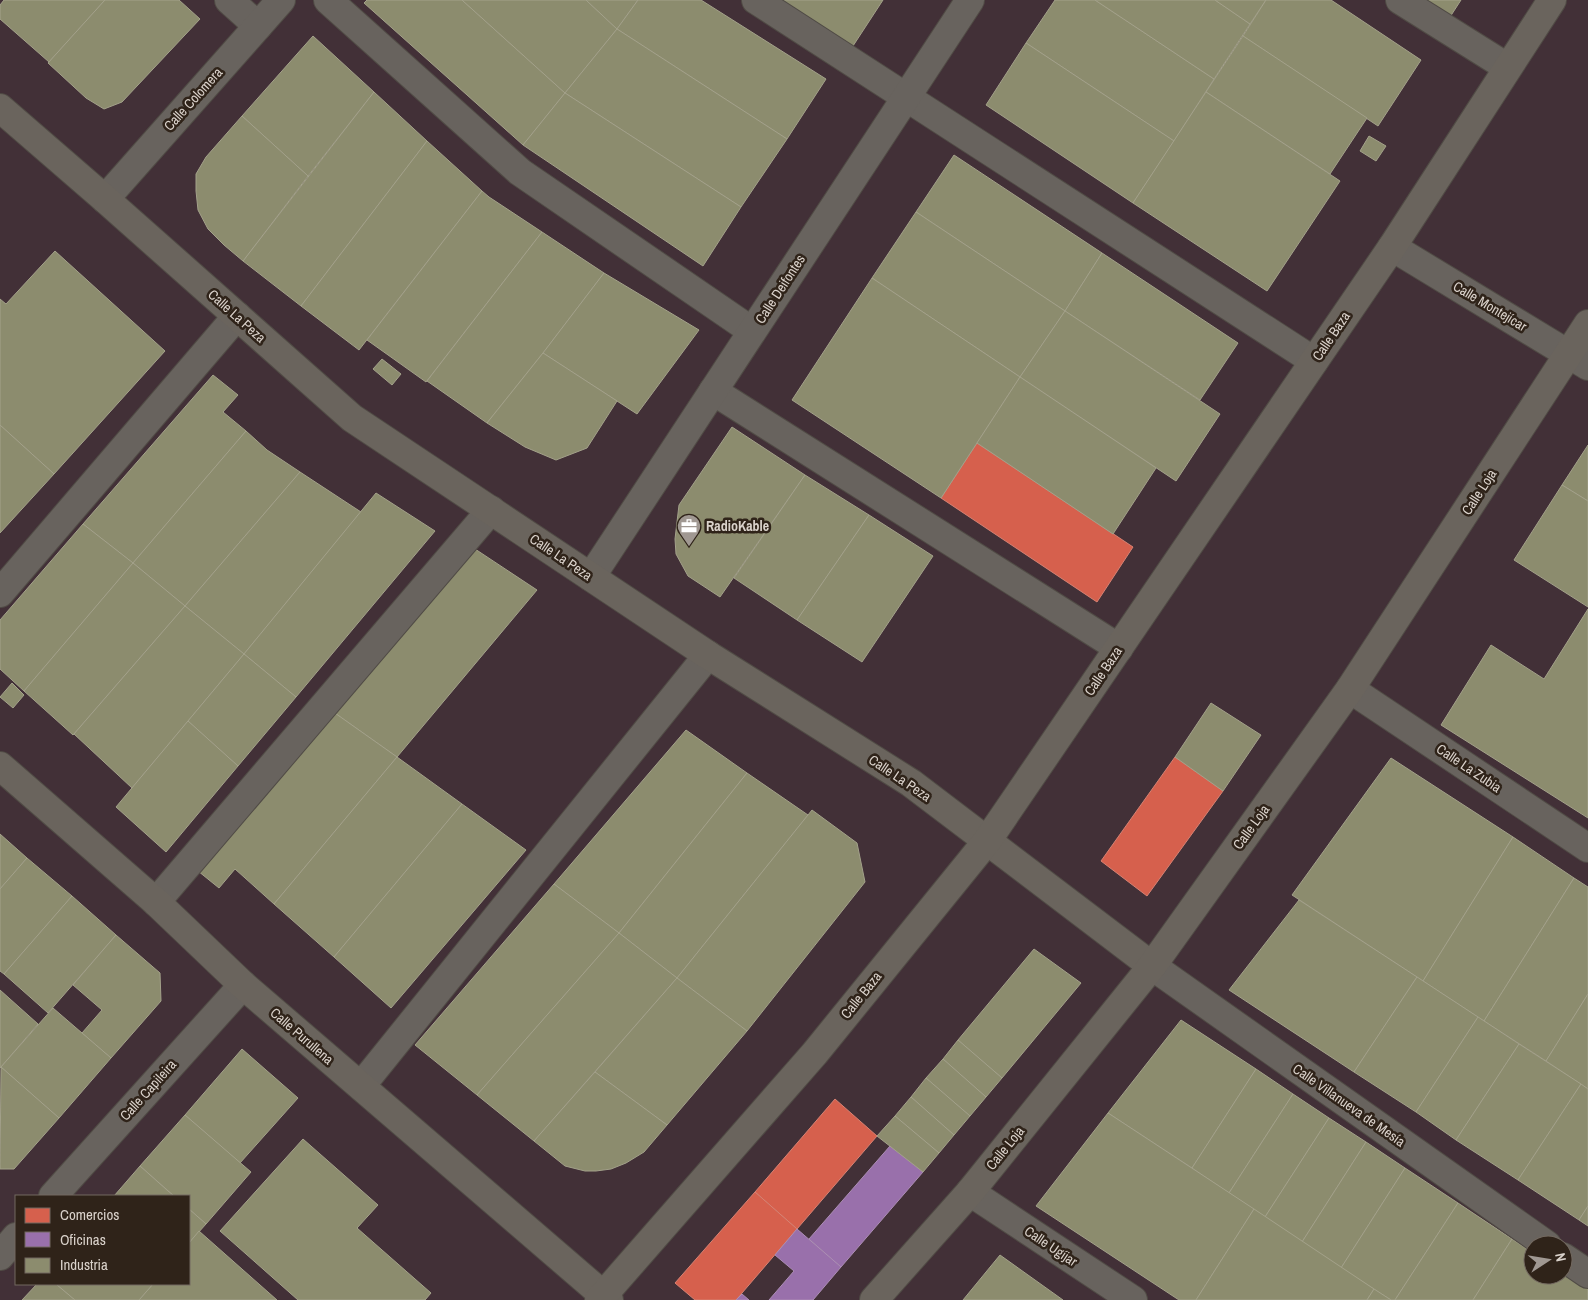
<svg xmlns="http://www.w3.org/2000/svg" width="1588" height="1300" viewBox="0 0 1588 1300" font-family="'Archivo Narrow',sans-serif">
<style>
.industrial{fill:#423037;fill-rule:evenodd}
.shops{fill:#d6604d;stroke:#d78273}
.offices{fill:#9970ab;stroke:#ac8db5}
.industry{fill:#8c8c6e;stroke:#a3a18a}
.lines{fill:none;stroke-linecap:round;stroke-linejoin:round}
.street-casing{stroke:#504b45;stroke-width:30}
.secondary-casing{stroke:#504b45;stroke-width:30}
.street{stroke:#68635e;stroke-width:28}
.secondary{stroke:#6a645d;stroke-width:28}
.labels{text-anchor:middle;stroke-width:5;stroke-linejoin:round;paint-order:stroke}
.street-label{font-size:14px;fill:#dad2cb;stroke:#2f2319}
.poi-label{font-size:14px;font-weight:bold;fill:#dad2cb;stroke:#2f2319;text-anchor:start}
</style>
<rect width="100%" height="100%" fill="#342d27"/>
<path class="industrial" d="M0,0H1588V1300H0ZM16,1196H189V1284H16ZM1533,1245H1563V1275H1533Z"/>
<g class="shops">
<path d="M977,443L1133,547L1097,602L941,498Z"/>
<path d="M1175,757L1223,791L1147,896L1101,861Z"/>
<path d="M835,1099L877,1136L797,1229L755,1192Z"/>
<path d="M755,1192L797,1229L736,1300H695L675,1283Z"/>
</g>
<g class="offices">
<path d="M890,1146L923,1172L841,1267L809,1239Z"/>
<path d="M797,1229L841,1267L813,1300H769L794,1271L775,1255Z"/>
<path d="M742,1294L749,1300H736Z"/>
</g>
<g class="industry">
<path d="M4,0H105L49,62L0,19V5Z"/>
<path d="M105,0H179L200,19L122,102L104,109L86,98L48,63Z"/>
<path d="M367,0H462L565,93L523,145L364,3Z"/>
<path d="M462,0H586L617,29L565,93Z"/>
<path d="M586,0H638L617,29Z"/>
<path d="M638,0H701L826,79L787,139L617,29Z"/>
<path d="M778,0H883L851,49Z"/>
<path d="M1055,0H1095L1214,79L1174,141L1026,43Z"/>
<path d="M1095,0H1215L1250,24L1214,79Z"/>
<path d="M1215,0H1266L1250,24Z"/>
<path d="M1266,0H1331L1421,60L1378,126L1243,36Z"/>
<path d="M1424,0H1461L1450,17Z"/>
<path d="M617,29L787,139L741,207L565,93Z"/>
<path d="M313,36L374,92L308,176L242,116Z"/>
<path d="M1243,36L1367,118L1330,174L1206,92Z"/>
<path d="M1026,43L1174,141L1133,203L986,105Z"/>
<path d="M374,92L427,141L301,306L243,261Z"/>
<path d="M1206,92L1340,181L1267,291L1133,203Z"/>
<path d="M565,93L741,207L703,266L523,145Z"/>
<path d="M242,116L308,176L243,261L224,245L208,229L198,210L196,191V174L206,157Z"/>
<path d="M1369,136L1386,146L1376,161L1360,151Z"/>
<path d="M427,141L482,191L359,350L301,306Z"/>
<path d="M954,155L1102,253L1065,311L916,212Z"/>
<path d="M482,191L489,197L542,232L426,382L367,340Z"/>
<path d="M916,212L1065,311L1020,377L872,278Z"/>
<path d="M542,232L604,273L543,353L487,423L427,381Z"/>
<path d="M55,251L165,351L54,474L0,425V299L6,304Z"/>
<path d="M1102,253L1238,343L1200,400L1065,311Z"/>
<path d="M604,273L699,330L637,414L543,353Z"/>
<path d="M872,278L1020,377L941,498L792,400Z"/>
<path d="M1065,311L1220,414L1176,481L1020,377Z"/>
<path d="M543,353L617,401L587,448L556,460L525,447L487,423Z"/>
<path d="M382,359L401,374L392,385L373,369Z"/>
<path d="M213,375L238,395L223,412L246,431L133,563L83,524Z"/>
<path d="M1020,377L1156,468L1113,534L977,443Z"/>
<path d="M0,425L54,474L0,533Z"/>
<path d="M732,427L805,475L720,597L688,576L676,554L675,539L679,505Z"/>
<path d="M246,431L267,450L300,472L185,606L133,563Z"/>
<path d="M1588,445V501L1562,485Z"/>
<path d="M300,472L361,512L244,654L185,606Z"/>
<path d="M805,475L869,515L797,620L734,578Z"/>
<path d="M1562,485L1588,501V607L1514,560Z"/>
<path d="M376,493L435,531L296,697L244,654Z"/>
<path d="M869,515L933,556L862,662L797,620Z"/>
<path d="M83,524L133,563L24,691L0,669V620Z"/>
<path d="M469,545L537,590L397,757L332,711Z"/>
<path d="M133,563L185,606L73,735L24,691Z"/>
<path d="M185,606L244,654L132,788L74,734Z"/>
<path d="M1588,609V818L1441,725L1491,645L1544,679Z"/>
<path d="M244,654L296,697L238,766L188,721Z"/>
<path d="M12,683L24,695L13,708L0,697Z"/>
<path d="M1211,703L1261,735L1223,791L1175,757Z"/>
<path d="M332,711L397,757L274,904L235,869L219,888L198,871Z"/>
<path d="M188,721L238,766L166,852L116,807Z"/>
<path d="M686,730L747,773L619,933L554,884Z"/>
<path d="M397,757L462,804L334,957L274,904Z"/>
<path d="M1391,758L1513,837L1423,981L1292,895Z"/>
<path d="M747,773L808,815L677,978L619,933Z"/>
<path d="M462,804L526,850L391,1008L334,957Z"/>
<path d="M812,810L857,843L865,882L747,1031L677,978Z"/>
<path d="M0,834L27,858L0,889Z"/>
<path d="M1513,837L1574,878L1484,1021L1423,981Z"/>
<path d="M27,858L72,896L4,974L0,971V889Z"/>
<path d="M1574,878L1588,887V994L1546,1061L1484,1021Z"/>
<path d="M554,884L619,933L477,1095L415,1045Z"/>
<path d="M72,896L116,935L48,1013L4,974Z"/>
<path d="M1299,900L1417,977L1354,1072L1229,990Z"/>
<path d="M619,933L677,978L534,1141L477,1095Z"/>
<path d="M116,935L160,973L161,1001L111,1058L82,1033L102,1010L73,985Z"/>
<path d="M1034,949L1081,983L1002,1078L958,1040Z"/>
<path d="M1417,977L1478,1017L1416,1112L1354,1072Z"/>
<path d="M677,978L747,1031L667,1125L595,1072Z"/>
<path d="M0,990L38,1024L0,1068Z"/>
<path d="M1588,994V1089L1546,1061Z"/>
<path d="M53,1008L111,1058L59,1118L1,1067Z"/>
<path d="M1478,1017L1519,1044L1456,1140L1416,1112Z"/>
<path d="M1181,1020L1256,1069L1192,1168L1108,1113Z"/>
<path d="M958,1040L1002,1078L986,1097L943,1059Z"/>
<path d="M1519,1044L1581,1084L1518,1180L1456,1140Z"/>
<path d="M242,1049L298,1098L240,1163L185,1115Z"/>
<path d="M943,1059L986,1097L970,1116L926,1078Z"/>
<path d="M1,1067L59,1118L14,1169H0Z"/>
<path d="M1256,1069L1293,1094L1229,1193L1192,1168Z"/>
<path d="M595,1072L667,1125L644,1152L626,1163L611,1169L596,1171H585L565,1166L534,1141Z"/>
<path d="M926,1078L970,1116L954,1135L911,1097Z"/>
<path d="M1581,1084L1588,1089V1206L1579,1220L1518,1180Z"/>
<path d="M1293,1094L1329,1118L1265,1217L1229,1193Z"/>
<path d="M911,1097L954,1135L939,1153L895,1116Z"/>
<path d="M1108,1113L1254,1209L1196,1300H1179L1036,1206Z"/>
<path d="M185,1115L251,1172L206,1224L189,1209V1196H174L140,1166Z"/>
<path d="M895,1116L939,1153L923,1172L877,1136Z"/>
<path d="M1329,1118L1366,1142L1302,1242L1265,1217Z"/>
<path d="M303,1139L378,1205L357,1228L431,1293L425,1300H298L220,1231Z"/>
<path d="M1366,1142L1405,1168L1341,1268L1302,1242Z"/>
<path d="M140,1166L168,1191L174,1196H114Z"/>
<path d="M1405,1168L1458,1203L1395,1300H1391L1341,1268Z"/>
<path d="M1458,1203L1512,1239L1473,1300H1395Z"/>
<path d="M1588,1206V1226L1579,1220Z"/>
<path d="M189,1209L206,1224L189,1243Z"/>
<path d="M1254,1209L1374,1289L1367,1300H1196Z"/>
<path d="M199,1231L277,1300H139L153,1284H189V1243Z"/>
<path d="M1512,1239L1533,1253V1275H1563V1273L1588,1289V1300H1473Z"/>
<path d="M1000,1255L1063,1300H963Z"/>
<path d="M37,1284H56L75,1300H22Z"/>
<path d="M56,1284H153L139,1300H75Z"/>
<path d="M1374,1289L1391,1300H1367Z"/>
</g>
<g class="lines">
<g class="street-casing">
<g id="street">
<path d="M229,0L258,26"/>
<path d="M328,0L520,172L752,331"/>
<path d="M756,0L1314,361"/>
<path d="M1400,0L1507,67"/>
<path d="M105,199L281,0"/>
<path d="M1392,247L1588,366"/>
<path d="M713,391L1119,648"/>
<path d="M591,577L970,0"/>
<path d="M0,593L237,316"/>
<path d="M1350,689L1588,848"/>
<path d="M156,902L491,510"/>
<path d="M1152,966L1547,1245"/>
<path d="M361,1086L708,655"/>
<path d="M970,1192L1133,1300"/>
<path d="M53,1196L243,985"/>
<path d="M0,1256L16,1237"/>
<path d="M1563,1257L1588,1274"/>
</g>
</g>
<g class="secondary-casing">
<g id="secondary">
<path d="M0,108L105,199L352,418L708,655L911,783L1152,966"/>
<path d="M0,766L156,902L243,985L609,1300"/>
<path d="M599,1300L815,1053L987,841L1392,247L1552,0"/>
<path d="M874,1300L970,1192L1152,966L1350,689L1588,324"/>
</g>
</g>
<use href="#street" class="street"/>
<use href="#secondary" class="secondary"/>
</g>
<defs>
<g id="office-pin" transform="scale(1.25)"><path d="M0 17L-7.5 6A9.5 9.5 0 1 1 7.5 6Z" fill="#a09892" stroke="#2f2319"/><path d="M-6-3h4V-5.5h4V-3h4V5H-6ZM-1-4.5V-3h2v-1.5ZM-6 0V1H6V0Z" fill="#fff"/></g>
</defs>
<g fill-rule="evenodd">
<use href="#office-pin" x="689" y="526"/>
</g>
<g class="labels">
<g class="street-label">
<text transform="translate(193 99) rotate(-48)" y="5">Calle Colomera</text>
<text transform="translate(780 289) rotate(-57)" y="5">Calle Deifontes</text>
<text transform="translate(1490 306) rotate(31)" y="5">Calle Montejícar</text>
<text transform="translate(237 316) rotate(42)" y="5">Calle La Peza</text>
<text transform="translate(1331 336) rotate(-56)" y="5">Calle Baza</text>
<text transform="translate(1479 492) rotate(-57)" y="5">Calle Loja</text>
<text transform="translate(561 557) rotate(34)" y="5">Calle La Peza</text>
<text transform="translate(1103 671) rotate(-56)" y="5">Calle Baza</text>
<text transform="translate(1469 768) rotate(34)" y="5">Calle La Zubia</text>
<text transform="translate(900 778) rotate(34)" y="5">Calle La Peza</text>
<text transform="translate(1251 827) rotate(-54)" y="5">Calle Loja</text>
<text transform="translate(861 995) rotate(-51)" y="5">Calle Baza</text>
<text transform="translate(302 1036) rotate(41)" y="5">Calle Purullena</text>
<text transform="translate(148 1090) rotate(-48)" y="5">Calle Capileira</text>
<text transform="translate(1349 1105) rotate(35)" y="5">Calle Villanueva de Mesía</text>
<text transform="translate(1005 1148) rotate(-51)" y="5">Calle Loja</text>
<text transform="translate(1051 1246) rotate(34)" y="5">Calle Ugíjar</text>
</g>
<g class="poi-label">
<text x="706" y="531">RadioKable</text>
</g>
</g>
<rect x="15" y="1195" width="175" height="90" fill="#2f2319" stroke="#736960"/>
<rect x="25" y="1208" width="25" height="15" fill="#d6604d" stroke="#736960"/>
<text x="60" y="1220" font-size="15" fill="#dad2cb">Comercios</text>
<rect x="25" y="1232" width="25" height="15" fill="#9970ab" stroke="#736960"/>
<text x="60" y="1245" font-size="15" fill="#dad2cb">Oficinas</text>
<rect x="25" y="1258" width="25" height="15" fill="#8c8c6e" stroke="#736960"/>
<text x="60" y="1270" font-size="15" fill="#dad2cb">Industria</text>
<g transform="translate(1548 1260) rotate(78)"><circle r="24" fill="#2f2319" stroke="#736960"/>
<path d="M0-4L9 19L0 12L-9 19Z" fill="#a09892"/>
<text y="-8" font-size="14" font-weight="bold" text-anchor="middle" fill="#dad2cb">N</text>
</g>
</svg>
